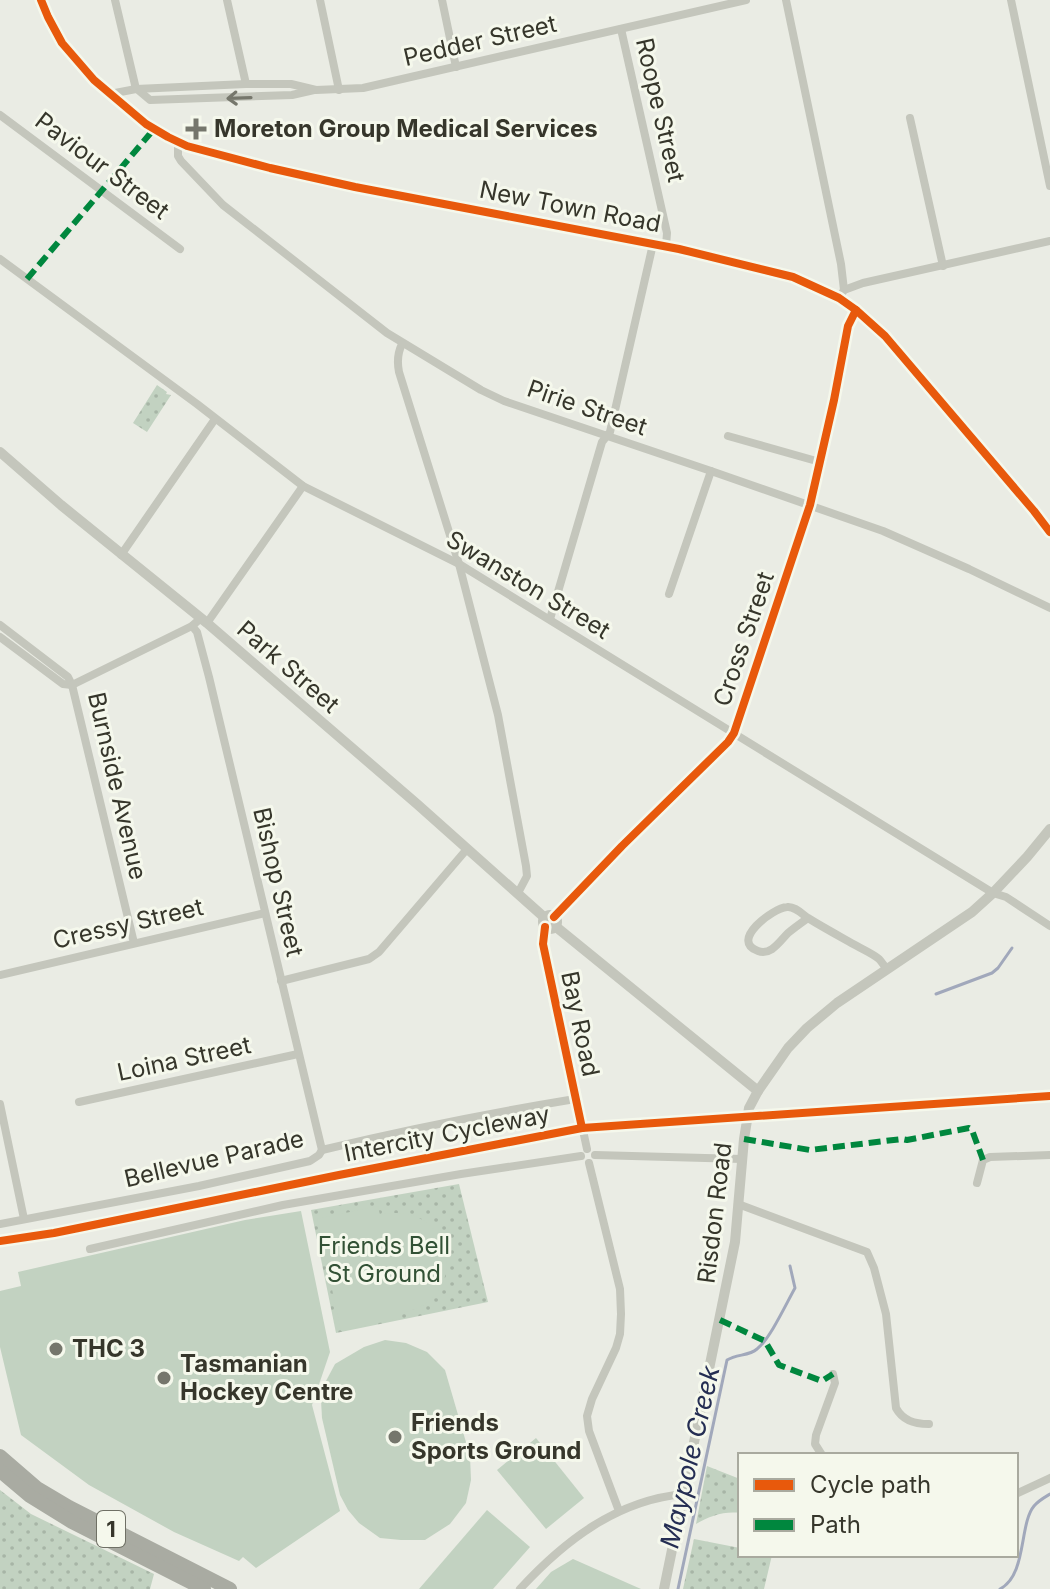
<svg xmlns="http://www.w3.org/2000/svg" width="1050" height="1589" viewBox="0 0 1050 1589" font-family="Inter,sans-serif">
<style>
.grass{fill:url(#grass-dots)}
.garden{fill:#c2d2c1}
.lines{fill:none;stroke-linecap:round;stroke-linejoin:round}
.stream{stroke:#a1a8bb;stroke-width:3}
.minor{stroke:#c4c6bc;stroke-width:8}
.tertiary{stroke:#c4c6bc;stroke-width:10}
.secondary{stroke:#b4b6ad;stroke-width:11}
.trunk{stroke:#a9aba2;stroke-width:14}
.quiet{stroke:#00873e;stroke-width:6;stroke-dasharray:12 6;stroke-linecap:butt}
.cycleway-casing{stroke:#f5f8ec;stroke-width:13}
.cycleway{stroke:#e8590c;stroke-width:8}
.oneway{stroke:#76776c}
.poi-dot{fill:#75766c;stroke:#f5f8ec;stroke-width:3}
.labels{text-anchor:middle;stroke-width:6;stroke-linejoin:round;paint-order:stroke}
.shield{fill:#f5f8ec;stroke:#6f7065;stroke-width:2}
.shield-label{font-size:22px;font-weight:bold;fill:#36362b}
.street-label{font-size:24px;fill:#36362b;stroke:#f5f8ec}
.poi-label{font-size:24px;font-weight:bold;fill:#36362b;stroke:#f5f8ec;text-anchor:start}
.park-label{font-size:24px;fill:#325135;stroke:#f5f8ec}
.water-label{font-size:26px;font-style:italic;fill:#252e53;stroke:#f5f8ec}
</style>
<defs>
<pattern id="grass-dots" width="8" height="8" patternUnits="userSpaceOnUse" patternTransform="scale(2)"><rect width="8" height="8" fill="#c2d2c1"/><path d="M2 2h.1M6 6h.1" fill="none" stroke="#a7b5a6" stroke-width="1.8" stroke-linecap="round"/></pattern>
</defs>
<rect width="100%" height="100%" fill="#eaece4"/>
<g class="grass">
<path d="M157,385L167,392L166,394L171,395L147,432L133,423Z"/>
<path d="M459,1184L488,1302L336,1333L311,1210Z"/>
<path d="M707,1466L740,1479V1513C724,1511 710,1516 696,1524Z"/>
<path d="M0,1490L31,1514L154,1574L150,1589H0Z"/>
<path d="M694,1539L740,1548V1555H772L764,1589H683Z"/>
</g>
<g class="garden">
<path d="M378,1206L380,1215C454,1198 474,1301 401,1313L402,1318L341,1331L317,1219Z"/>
<path d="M301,1211L330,1352L312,1405L340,1511L256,1568L243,1557L239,1561L174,1532L89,1485L21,1435L0,1347V1291L21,1286L18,1272L245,1220Z"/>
<path d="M385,1340L406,1343L427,1352L445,1370L470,1456L471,1480L466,1503L450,1524L425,1540H401L380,1538L359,1523L348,1510L340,1495L322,1418L321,1400L326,1381L335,1364L364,1347Z"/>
<path d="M536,1438L584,1498L546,1529L497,1470Z"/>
<path d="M487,1510L530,1547L493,1589H419Z"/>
<path d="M573,1559L641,1589H536L551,1572Z"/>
</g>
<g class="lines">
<g class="stream">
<path d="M936,994L992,973L998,968L1012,948"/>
<path d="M678,1589L727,1360C737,1354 749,1356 757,1349C770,1339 786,1304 795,1288L790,1266"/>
<path d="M1000,1589C1027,1575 1019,1524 1034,1506C1038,1501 1045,1497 1050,1494"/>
</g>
<g class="minor">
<path d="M115,0L136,89"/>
<path d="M227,0L246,84"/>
<path d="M320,0L339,90"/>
<path d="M442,0L456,67"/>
<path d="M786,0L841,264L844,290L839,298"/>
<path d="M1011,0L1050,186"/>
<path d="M621,29L667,233L666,246"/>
<path d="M137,89L150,100L292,95L314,90"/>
<path d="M110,94L136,89L246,84H291L316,90L363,88L746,0"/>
<path d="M0,115L180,249"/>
<path d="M910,118L943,266"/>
<path d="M178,142V156L181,161L223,205L387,333L481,390L504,401L711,471L883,531L969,569L1050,608"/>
<path d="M0,259L197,404L303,486L459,564L993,893L1006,897L1050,926"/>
<path d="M844,290L863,283L1050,241"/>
<path d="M402,344C397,354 397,362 399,372L459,564L498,715L526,866L527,876L518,893"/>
<path d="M728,436L820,462"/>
<path d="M121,555L215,419"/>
<path d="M669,594L711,471"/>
<path d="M550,619L602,442L610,432L653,244"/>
<path d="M207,623L303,486"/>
<path d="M0,625L68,677L72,685L134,943"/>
<path d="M192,626L197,632L209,677L322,1150"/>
<path d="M0,637L63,684L72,685"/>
<path d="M72,685L192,626L201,618"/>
<path d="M554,917L622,846L728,742L734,733L810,505L834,400L848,326L856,310"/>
<path d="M808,918C801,923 794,928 788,933C780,941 771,956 758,951C729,941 773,908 787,907C795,906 802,914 808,918C824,928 841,937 857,946C864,950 873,954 879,959C882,962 884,966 887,969"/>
<path d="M545,927L543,944L587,1149"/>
<path d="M0,975L265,913"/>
<path d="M281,981L369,959L379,952L467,849"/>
<path d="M79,1102L298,1054"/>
<path d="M0,1104L24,1219"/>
<path d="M595,1155L742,1159"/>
<path d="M589,1163L620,1289L621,1314L620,1334L616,1348L592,1399L587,1416L589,1431L619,1511"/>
<path d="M977,1183L983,1160L990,1157L1050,1155"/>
<path d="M738,1204L867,1252L874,1268L886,1314L896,1408C903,1421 915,1424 929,1424"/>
<path d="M0,1224L199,1186L310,1161L319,1155L322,1150C405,1130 490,1113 575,1099"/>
<path d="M90,1249L283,1205L461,1174L581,1156"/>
<path d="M822,1455L815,1444L816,1435L835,1383L833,1374"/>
<path d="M1016,1494L1050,1478"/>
<path d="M520,1589C564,1541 617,1500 684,1494"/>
</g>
<g class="tertiary">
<path d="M0,452L61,505L207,623L417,804L545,918"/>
<circle cx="550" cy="922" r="7"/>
<path d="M555,926L758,1091"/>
<path d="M664,1589L735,1242L744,1139L749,1108L758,1091L788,1048L807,1028L837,1003L972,912L993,893L1027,857L1050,829"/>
</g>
<path class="secondary" d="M41,0L48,17L62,43L94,80L146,124L168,137L187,146L270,168L355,187L679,249L793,277L839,298L856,310L885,336L1034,511L1050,532"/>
<g class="trunk">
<path d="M0,1456L37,1488L69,1507L230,1589"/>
<path d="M0,1471L30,1496L72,1522L204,1589"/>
</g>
<g class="quiet">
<path d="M27,279L154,129"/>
<path d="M744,1139L810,1150L902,1139L907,1140L969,1128L972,1130L983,1160"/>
<path d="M720,1320L765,1341L779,1365L822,1381L833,1374"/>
</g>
<g class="cycleway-casing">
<g id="cycleway">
<path d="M41,0L48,17L62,43L94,80L146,124L168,137L187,146L270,168L355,187L679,249L793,277L839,298L856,310L885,336L1034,511L1050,532"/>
<path d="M554,917L622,846L728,742L734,733L810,505L834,400L848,326L856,310"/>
<path d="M545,927L543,944L582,1128"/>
<path d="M0,1241L54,1233L339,1175L582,1128L1050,1096"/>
</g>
</g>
<use href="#cycleway" class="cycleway"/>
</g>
<defs><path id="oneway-shaft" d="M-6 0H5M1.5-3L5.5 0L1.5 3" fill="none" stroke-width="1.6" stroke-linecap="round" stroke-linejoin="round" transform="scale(2)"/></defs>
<use class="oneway" href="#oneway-shaft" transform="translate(239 98) rotate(178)"/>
<g class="poi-dot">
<path d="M192 117h8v8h8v8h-8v8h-8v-8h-8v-8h8z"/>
<circle cx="56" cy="1349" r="8"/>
<circle cx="164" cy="1378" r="8"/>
<circle cx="395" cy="1437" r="8"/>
</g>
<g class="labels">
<rect class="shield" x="97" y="1511" width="28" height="36" rx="6"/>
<g class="shield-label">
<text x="111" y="1537">1</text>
</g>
<g class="street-label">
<text transform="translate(480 41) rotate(-13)" y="8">Pedder Street</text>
<text transform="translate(660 110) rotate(77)" y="8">Roope Street</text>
<text transform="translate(102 166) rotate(37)" y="8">Paviour Street</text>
<text transform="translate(570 207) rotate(11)" y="8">New Town Road</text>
<text transform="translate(587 408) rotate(19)" y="8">Pirie Street</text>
<text transform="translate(528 585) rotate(31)" y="8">Swanston Street</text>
<text transform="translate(744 639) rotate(-71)" y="8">Cross Street</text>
<text transform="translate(288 667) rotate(41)" y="8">Park Street</text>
<text transform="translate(117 786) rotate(77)" y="8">Burnside Avenue</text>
<text transform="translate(278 882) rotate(77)" y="8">Bishop Street</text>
<text transform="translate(128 924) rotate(-13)" y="8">Cressy Street</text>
<text transform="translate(580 1024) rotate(78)" y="8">Bay Road</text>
<text transform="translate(184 1059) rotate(-12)" y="8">Loina Street</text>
<text transform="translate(447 1134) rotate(-11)" y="8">Intercity Cycleway</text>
<text transform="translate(214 1159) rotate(-13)" y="8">Bellevue Parade</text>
<text transform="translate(715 1213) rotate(-83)" y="8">Risdon Road</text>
</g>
<g class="poi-label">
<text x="214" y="137">Moreton Group Medical Services</text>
<text x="72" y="1357">THC 3</text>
<text x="180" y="1372">Tasmanian<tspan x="180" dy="28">Hockey Centre</tspan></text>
<text x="411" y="1431">Friends<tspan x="411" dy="28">Sports Ground</tspan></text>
</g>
<g class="park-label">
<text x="384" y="1254">Friends Bell<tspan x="384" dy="28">St Ground</tspan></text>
</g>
<g class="water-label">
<text transform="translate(690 1457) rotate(-77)" y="9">Maypole Creek</text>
</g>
</g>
<rect x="738" y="1453" width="280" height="104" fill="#f5f8ec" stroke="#a9aa9f" stroke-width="2"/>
<rect x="754" y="1479" width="40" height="12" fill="#e8590c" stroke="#a9aa9f" stroke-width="2"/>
<text x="810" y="1493" font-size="24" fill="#36362b">Cycle path</text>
<rect x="754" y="1519" width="40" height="12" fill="#00873e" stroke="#a9aa9f" stroke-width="2"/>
<text x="810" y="1533" font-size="24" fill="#36362b">Path</text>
</svg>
